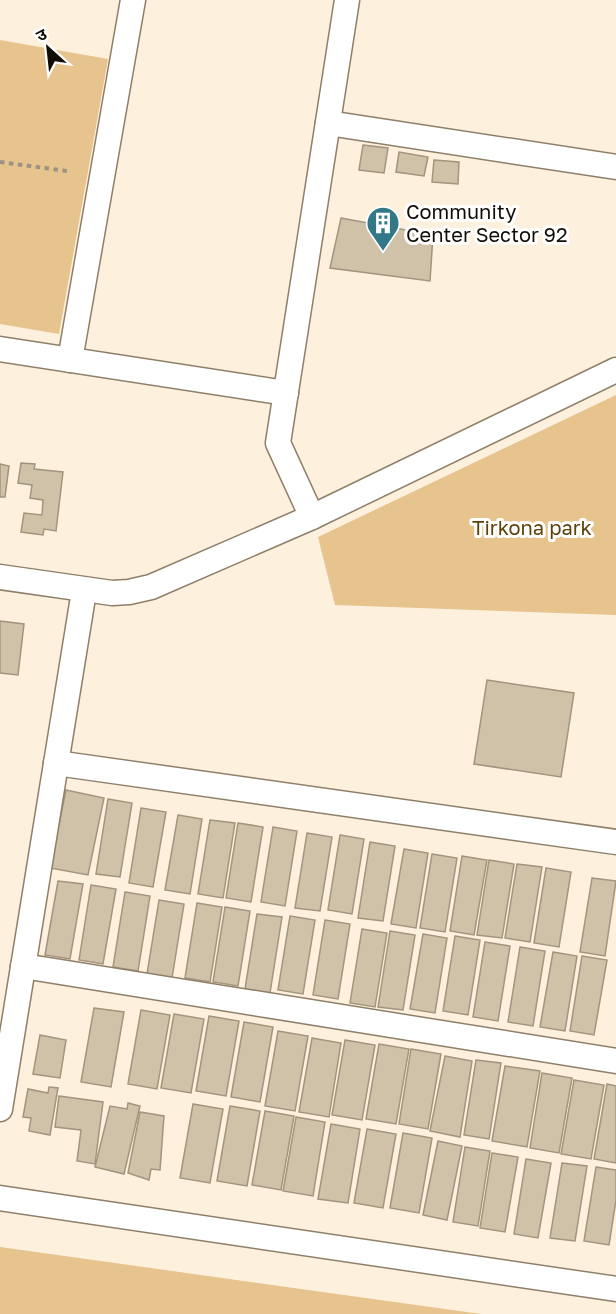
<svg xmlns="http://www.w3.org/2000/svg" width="616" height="1314" viewBox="0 0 616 1314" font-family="'Golos Text','Noto Sans Devanagari',sans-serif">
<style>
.green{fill:#e7c38e}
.building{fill:#d0c1a9;stroke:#a3947e;stroke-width:1.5}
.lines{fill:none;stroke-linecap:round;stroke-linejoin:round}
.minor-casing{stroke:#8e7f69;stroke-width:27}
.path{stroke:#9d9385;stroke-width:4;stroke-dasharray:4.5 4.5;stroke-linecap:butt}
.minor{stroke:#fff;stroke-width:24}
.labels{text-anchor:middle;stroke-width:6;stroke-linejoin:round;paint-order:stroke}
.poi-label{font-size:20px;fill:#110c05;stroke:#fff;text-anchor:start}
.park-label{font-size:20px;fill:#5e410b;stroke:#fff}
</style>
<rect width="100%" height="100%" fill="#fdf0dd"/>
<g class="green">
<path d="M0,40L108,59L59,334L0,324Z"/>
<path d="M616,395V615L335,605L318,537Z"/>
<path d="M0,1247L481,1314H0Z"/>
</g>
<g class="building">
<path d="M363,145L388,148L384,173L359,170Z"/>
<path d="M399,152L428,157L424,176L396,172Z"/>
<path d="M434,160L459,162L458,184L432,182Z"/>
<path d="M341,218L433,235L430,281L330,268Z"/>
<path d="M21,463L35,464L34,469L63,472L56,531L44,529L43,535L21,532L24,513L42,515L43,500L30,498L32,485L18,483Z"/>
<path d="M0,464L9,466L5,497H0Z"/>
<path d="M0,621L24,624L18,675L0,673Z"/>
<path d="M487,680L574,693L561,777L474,764Z"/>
<path d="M66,790L104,798L88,875L50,868Z"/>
<path d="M108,799L132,803L120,877L96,874Z"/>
<path d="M141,808L166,812L153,887L129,883Z"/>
<path d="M178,815L202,819L190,894L165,890Z"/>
<path d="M210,820L235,823L223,898L198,894Z"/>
<path d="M238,823L263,827L251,902L226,898Z"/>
<path d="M273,827L297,831L285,906L261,902Z"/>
<path d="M307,833L332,837L320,911L295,908Z"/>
<path d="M340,835L364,839L352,914L328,910Z"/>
<path d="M370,842L395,846L383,921L358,918Z"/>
<path d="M404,849L428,853L416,928L391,924Z"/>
<path d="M432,854L457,858L445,932L420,928Z"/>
<path d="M462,856L487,860L474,935L450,931Z"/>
<path d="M489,860L514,864L502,938L477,935Z"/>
<path d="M517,864L542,867L530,942L505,938Z"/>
<path d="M546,868L571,872L559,947L534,943Z"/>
<path d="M592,878L616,881L605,956L580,952Z"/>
<path d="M58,881L83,884L70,959L45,955Z"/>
<path d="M91,885L116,889L103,964L79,960Z"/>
<path d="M125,892L150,896L138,971L113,967Z"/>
<path d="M159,900L184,904L172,978L147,974Z"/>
<path d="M197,903L222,907L210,982L185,978Z"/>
<path d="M225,907L250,911L238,986L213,982Z"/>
<path d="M257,914L282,917L270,993L245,989Z"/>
<path d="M290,916L315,920L303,994L278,990Z"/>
<path d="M325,920L350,924L338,999L313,995Z"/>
<path d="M362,929L387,933L375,1007L350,1003Z"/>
<path d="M390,931L415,935L403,1010L378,1007Z"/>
<path d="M423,934L447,938L435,1013L410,1009Z"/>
<path d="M455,936L480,940L468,1015L443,1011Z"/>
<path d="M485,942L510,946L498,1021L473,1017Z"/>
<path d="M520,947L545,951L533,1026L508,1022Z"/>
<path d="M553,952L577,956L565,1031L540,1027Z"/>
<path d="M582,956L607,960L594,1035L570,1031Z"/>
<path d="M94,1008L124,1012L111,1087L81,1082Z"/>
<path d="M141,1010L170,1015L157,1089L128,1084Z"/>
<path d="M174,1014L204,1019L191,1093L161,1088Z"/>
<path d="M209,1016L239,1021L226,1096L196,1091Z"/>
<path d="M244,1022L273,1027L260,1102L231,1097Z"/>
<path d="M278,1031L308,1036L295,1111L265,1106Z"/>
<path d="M40,1035L66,1040L60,1078L33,1074Z"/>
<path d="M312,1038L341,1043L329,1117L299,1112Z"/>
<path d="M345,1040L375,1045L362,1120L332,1115Z"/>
<path d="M379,1044L409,1049L396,1124L366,1119Z"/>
<path d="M411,1049L441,1054L428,1129L399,1124Z"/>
<path d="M445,1056L472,1061L460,1137L430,1131Z"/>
<path d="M476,1060L501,1063L489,1139L464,1135Z"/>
<path d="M505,1066L540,1071L527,1147L492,1141Z"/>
<path d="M542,1073L572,1078L559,1153L530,1148Z"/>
<path d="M574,1080L604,1085L591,1159L561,1154Z"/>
<path d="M607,1084L616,1086V1163L594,1159Z"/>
<path d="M49,1087L58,1088L50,1135L29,1131L31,1118L23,1117L28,1089L48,1093Z"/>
<path d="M59,1096L103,1102L95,1164L77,1161L81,1130L55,1127Z"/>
<path d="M128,1103L140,1106L124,1174L95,1167L110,1106L127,1109Z"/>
<path d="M193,1104L223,1109L210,1183L180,1178Z"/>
<path d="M230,1106L260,1111L247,1186L217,1181Z"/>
<path d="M265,1111L294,1116L281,1190L252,1185Z"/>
<path d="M140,1112L164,1116L160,1170L151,1169L149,1180L128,1173Z"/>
<path d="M296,1117L325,1122L313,1196L283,1191Z"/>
<path d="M331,1124L360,1129L348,1203L318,1199Z"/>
<path d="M367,1129L396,1134L383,1208L354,1203Z"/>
<path d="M403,1133L432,1138L419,1213L390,1208Z"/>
<path d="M438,1141L462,1146L447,1220L423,1215Z"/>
<path d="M465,1147L490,1151L478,1226L453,1222Z"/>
<path d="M492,1153L518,1157L505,1232L480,1228Z"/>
<path d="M526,1159L551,1163L538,1238L514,1234Z"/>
<path d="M562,1163L587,1166L575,1241L550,1238Z"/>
<path d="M596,1167L616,1170V1200L609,1245L584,1241Z"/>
</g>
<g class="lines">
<g class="minor-casing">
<g id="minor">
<path d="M328,123L616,167"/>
<path d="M0,349L286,393"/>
<path d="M70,360L133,0"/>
<path d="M312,517L278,443L347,0"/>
<path d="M0,577L112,593L129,592L151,587L312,517L616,370"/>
<path d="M56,763L616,842"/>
<path d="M23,966L616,1061"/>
<path d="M0,1109L84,591"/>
<path d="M0,1198L616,1289"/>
</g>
</g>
<path class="path" d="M0,162L67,171"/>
<use href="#minor" class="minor"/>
</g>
<defs>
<g id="building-pin" transform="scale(1.725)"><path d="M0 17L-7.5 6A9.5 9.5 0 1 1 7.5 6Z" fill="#337887" stroke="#fff"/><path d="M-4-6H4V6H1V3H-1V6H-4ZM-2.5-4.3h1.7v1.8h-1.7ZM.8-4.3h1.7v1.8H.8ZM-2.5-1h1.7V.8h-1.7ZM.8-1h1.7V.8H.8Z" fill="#fff"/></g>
</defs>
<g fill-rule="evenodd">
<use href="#building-pin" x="383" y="223"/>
</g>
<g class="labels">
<g class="poi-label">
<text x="406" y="219">Community<tspan x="406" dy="23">Center Sector 92</tspan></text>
</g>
<g class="park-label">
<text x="532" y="535">Tirkona park</text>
</g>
</g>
<g transform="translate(48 48) rotate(333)" stroke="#ffffff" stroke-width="4.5" paint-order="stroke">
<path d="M0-4.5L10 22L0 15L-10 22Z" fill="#110c05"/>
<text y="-9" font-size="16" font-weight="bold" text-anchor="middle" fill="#110c05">उ</text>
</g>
</svg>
